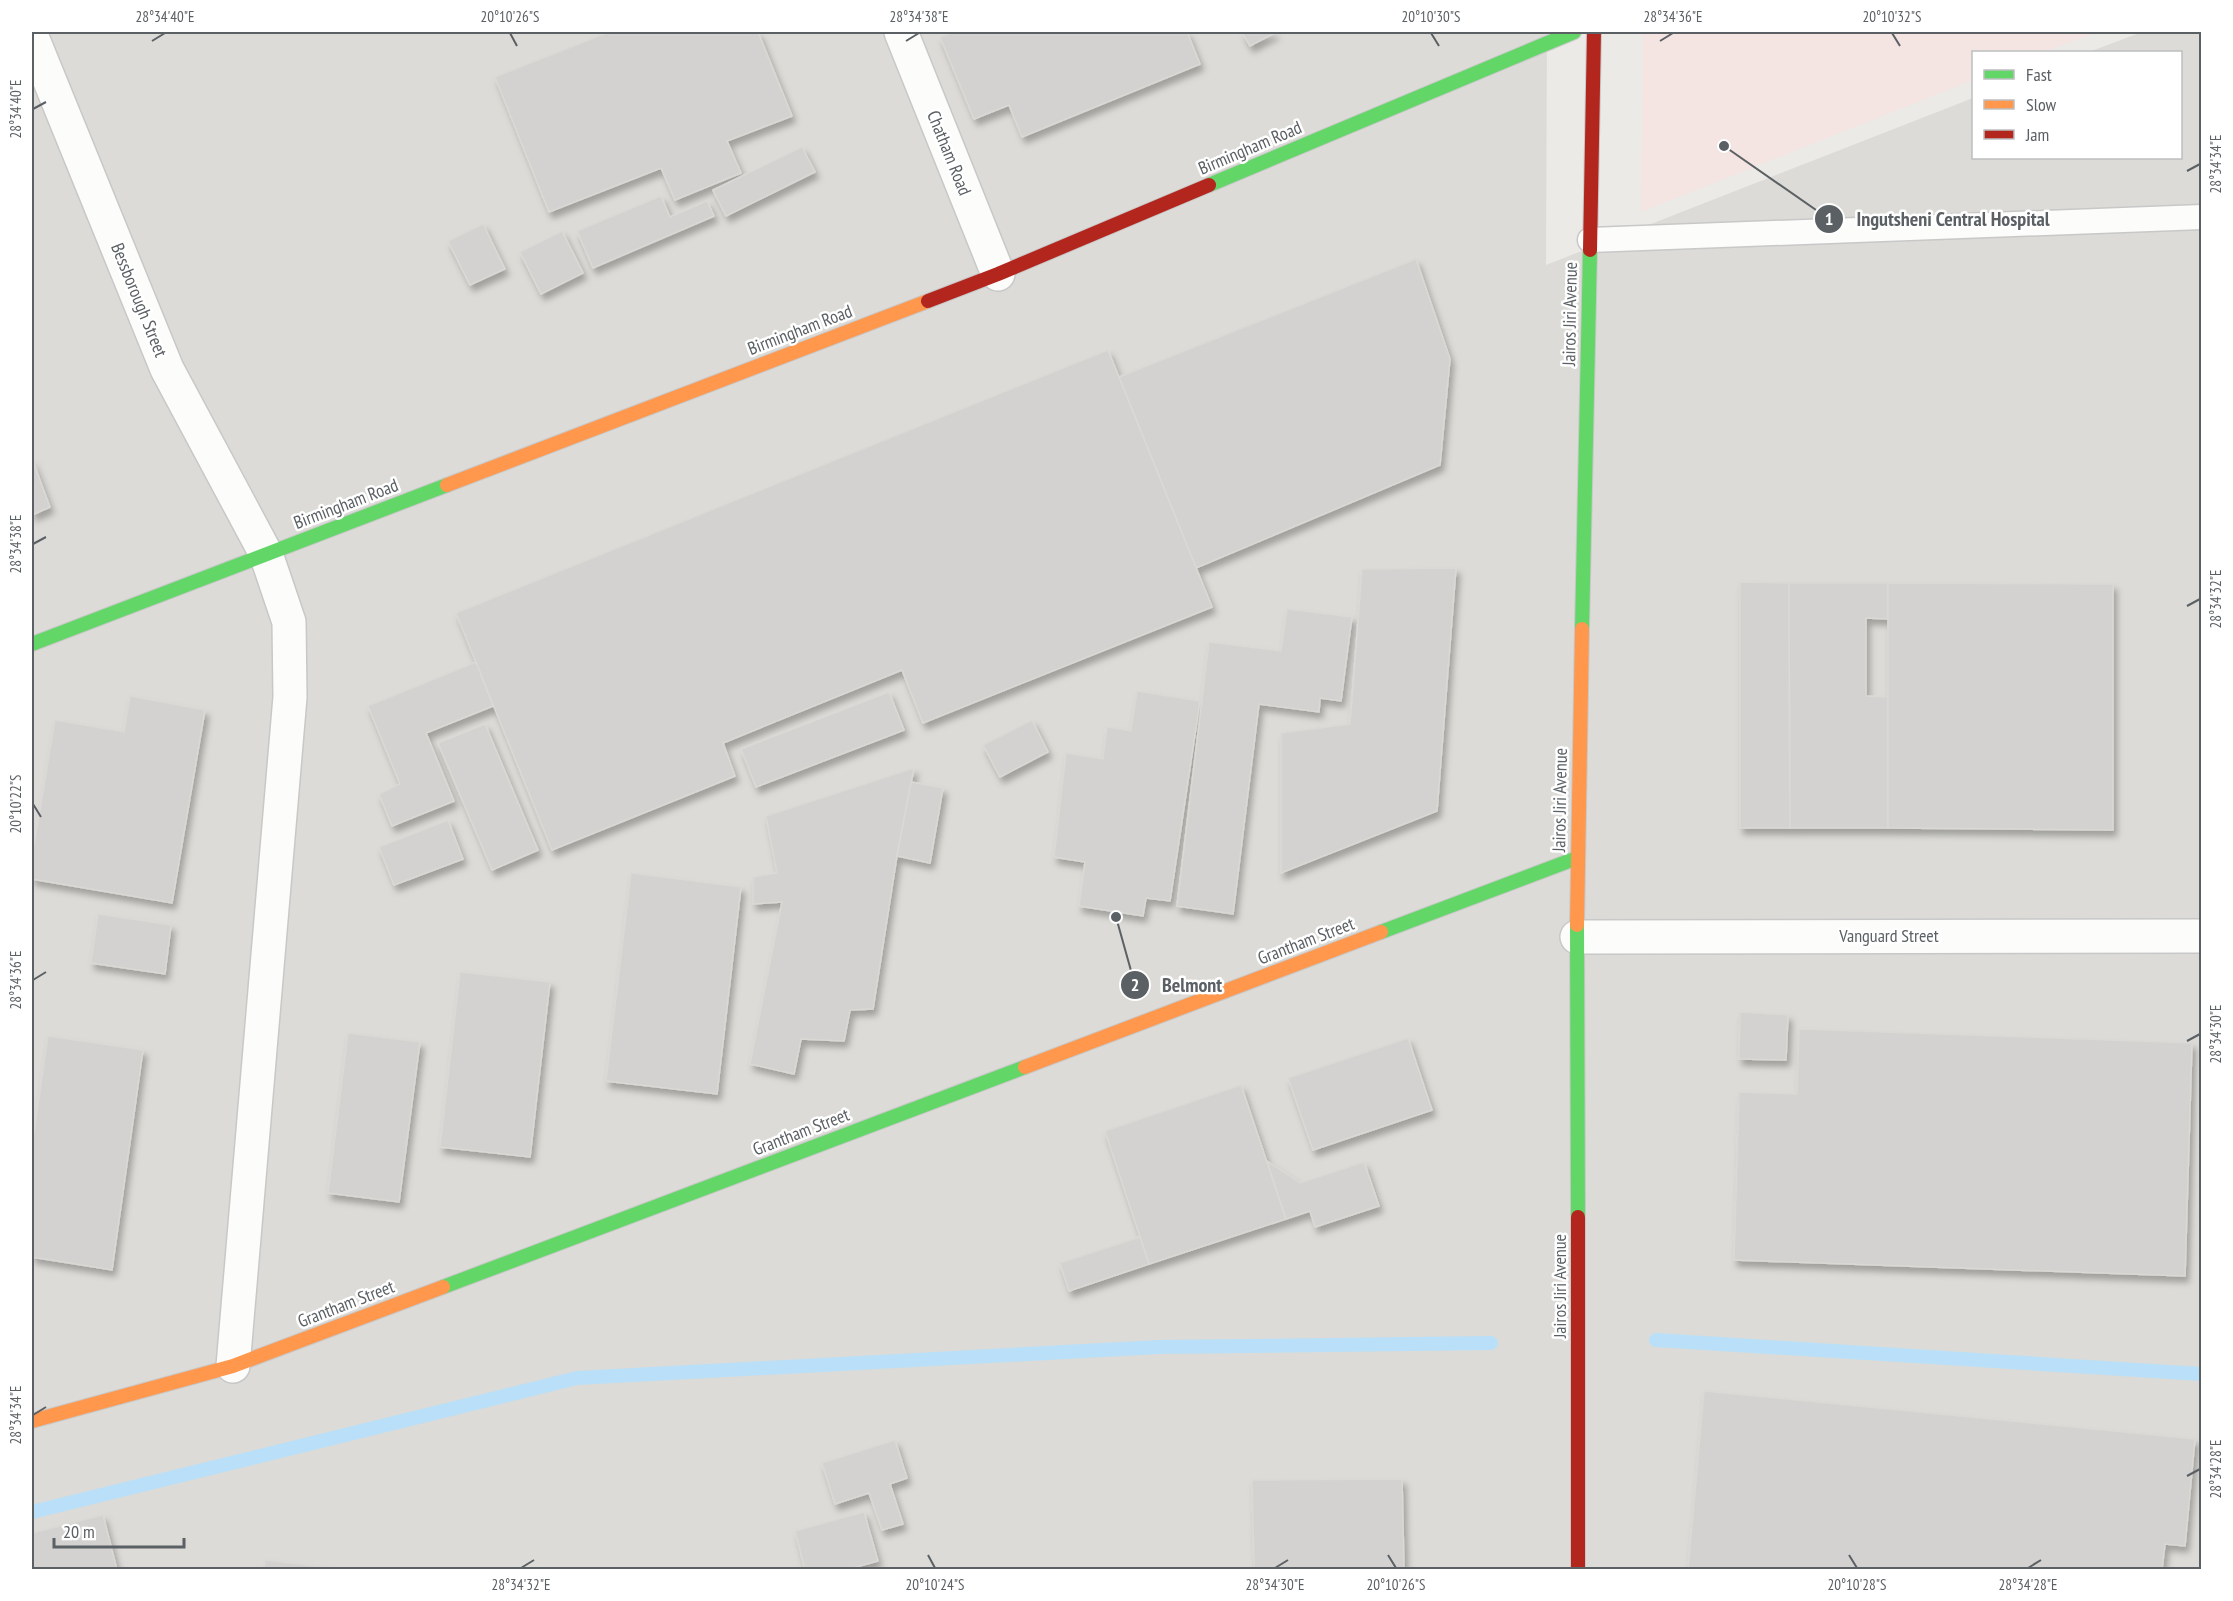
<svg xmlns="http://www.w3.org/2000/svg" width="2233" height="1601" viewBox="0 0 2233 1601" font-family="'PT Sans Narrow',sans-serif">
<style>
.industrial{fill:#dcdbd7}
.medical{fill:#f4e4e2}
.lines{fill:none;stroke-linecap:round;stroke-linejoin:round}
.stream{stroke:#b9e0f8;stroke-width:14}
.building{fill:#d3d2d0;stroke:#dad9d5;stroke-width:1.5;filter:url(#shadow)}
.lane-casing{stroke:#c8c8c8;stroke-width:27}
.street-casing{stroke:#c8c8c8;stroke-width:36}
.fast-casing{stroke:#c8c8c8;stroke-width:16}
.slow-casing{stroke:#c8c8c8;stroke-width:16}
.jam-casing{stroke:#c8c8c8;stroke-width:16}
.lane{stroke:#fcfcfb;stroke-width:24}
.street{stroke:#fcfcfb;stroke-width:33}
.fast{stroke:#63d668;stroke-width:14}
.slow{stroke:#ff974d;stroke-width:14}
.jam{stroke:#b3261e;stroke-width:14}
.ticks{fill:none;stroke:#5b6064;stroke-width:2}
.labels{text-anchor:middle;stroke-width:5;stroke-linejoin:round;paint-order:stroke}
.street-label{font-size:18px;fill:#5b6064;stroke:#fff}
.leader{fill:none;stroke:#5b6064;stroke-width:2}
.callout-dot{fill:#5b6064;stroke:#fff;stroke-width:2}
.mark-label{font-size:18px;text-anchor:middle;font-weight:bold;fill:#fff}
.callout-label{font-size:20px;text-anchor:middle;font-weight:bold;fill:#5b6064;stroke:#fff;stroke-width:5;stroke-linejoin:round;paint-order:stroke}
.neatline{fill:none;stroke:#5b6064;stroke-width:2}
.ticks-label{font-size:15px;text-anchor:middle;fill:#5b6064}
</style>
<defs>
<filter id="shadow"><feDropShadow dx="3.5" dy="6" stdDeviation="3" flood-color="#0004"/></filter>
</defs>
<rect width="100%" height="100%" fill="#ebeae6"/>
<path class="industrial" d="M32,32H1547L1546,265L1973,98L1974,158H2180V52H2089L2142,32H2201V1569L32,1570Z"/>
<path class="medical" d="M1643,32H2097L2044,52H1974L1973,80L1641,212Z"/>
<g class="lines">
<g class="stream">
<path d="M1656,1340L2202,1374"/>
<path d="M32,1512L577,1378L1159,1347L1491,1343"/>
</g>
</g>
<g class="building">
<path d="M609,32H758L792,116L727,141L741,173L675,200L661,168L549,212L495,77Z"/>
<path d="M954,32H1187L1200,64L1022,137L1009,105L974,119L940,37Z"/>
<path d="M1242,32H1276L1250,46Z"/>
<path d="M802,147L815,172L726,216L713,190Z"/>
<path d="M661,196L670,217L707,201L714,216L593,268L577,231Z"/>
<path d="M483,224L505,269L470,285L448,241Z"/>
<path d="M562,231L583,273L541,294L520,252Z"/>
<path d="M1416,259L1450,359L1440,465L1196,568L1119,377Z"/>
<path d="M1108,350L1212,607L923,723L902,670L723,743L735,776L552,850L456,613Z"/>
<path d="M32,459L50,507L32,515Z"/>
<path d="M1456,568L1437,811L1281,873V733L1350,724L1362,569Z"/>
<path d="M1740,582L1789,583L1790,828H1740Z"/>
<path d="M1789,583H1888V619L1866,618V696L1888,697V828H1790Z"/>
<path d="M1888,583L2113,584V830L1888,828Z"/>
<path d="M1287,609L1352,617L1341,701L1320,698L1319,712L1259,704L1233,914L1177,906L1209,642L1281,651Z"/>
<path d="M476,662L493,706L426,733L454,801L392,826L379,794L400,784L368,706Z"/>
<path d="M1137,691L1200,701L1170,901L1146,898L1143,916L1079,906L1085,862L1054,857L1066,753L1103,759L1107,727L1131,731Z"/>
<path d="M889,692L904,730L756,787L741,749Z"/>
<path d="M130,696L205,710L172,903L32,879V858L55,720L124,732Z"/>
<path d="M1032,720L1048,752L1000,777L983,745Z"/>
<path d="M485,724L538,850L492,870L438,743Z"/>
<path d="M914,768L897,856L873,1009L850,1010L844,1041L801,1039L794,1074L750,1064L782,902L753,904V877L777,873L766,816Z"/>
<path d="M911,782L943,788L930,863L897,856Z"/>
<path d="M448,820L463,859L394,885L379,847Z"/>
<path d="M631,873L741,887L717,1094L606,1081Z"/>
<path d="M98,914L171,925L165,974L91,963Z"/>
<path d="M460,972L550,982L530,1157L440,1147Z"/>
<path d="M1740,1012L1788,1015L1786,1060L1739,1059Z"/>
<path d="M1799,1029L2192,1043L2185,1276L1734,1260L1739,1092L1797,1094Z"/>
<path d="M348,1033L420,1042L399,1202L328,1193Z"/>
<path d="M48,1036L143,1050L112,1270L32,1257V1147Z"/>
<path d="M1408,1038L1432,1110L1313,1150L1288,1078Z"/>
<path d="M1241,1085L1286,1219L1149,1264L1105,1131Z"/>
<path d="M1267,1161L1300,1183L1364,1162L1379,1206L1315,1227L1310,1211L1286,1219Z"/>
<path d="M1140,1237L1149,1264L1069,1291L1060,1263Z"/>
<path d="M1704,1391L2195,1439L2185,1546L2165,1544L2162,1570H1688Z"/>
<path d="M895,1440L907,1478L890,1484L903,1524L882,1530L869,1493L835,1504L822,1463Z"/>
<path d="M1402,1479L1404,1570H1254L1252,1480Z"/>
<path d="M864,1512L878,1561L845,1570H805L795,1531Z"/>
<path d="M103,1515L117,1570H32V1533Z"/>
<path d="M265,1560L345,1570H264Z"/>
</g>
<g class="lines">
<g class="lane-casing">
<path id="lane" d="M1590,240L2202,217"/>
</g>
<g class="street-casing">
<g id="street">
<path d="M901,32L998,274"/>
<path d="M32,37L167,369L266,554L289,622L290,697L233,1366"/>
<path d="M1577,937L2202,936"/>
</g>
</g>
<g class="fast-casing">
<g id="fast">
<path d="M1209,185L1574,32"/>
<path d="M1582,629L1590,250"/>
<path d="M32,644L447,485"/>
<path d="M1577,925L1578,1217"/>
<path d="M1381,932L1577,858"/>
<path d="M443,1287L1025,1067"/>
</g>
</g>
<g class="slow-casing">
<g id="slow">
<path d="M447,485L928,301"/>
<path d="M1577,925L1582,629"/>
<path d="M1025,1067L1381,932"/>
<path d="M32,1421L233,1366L443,1287"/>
</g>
</g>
<g class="jam-casing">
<g id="jam">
<path d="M1590,250L1594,32"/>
<path d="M928,301L998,274L1209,185"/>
<path d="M1578,1217V1570"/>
</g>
</g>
<use href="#lane" class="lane"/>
<use href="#street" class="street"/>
<use href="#fast" class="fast"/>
<use href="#slow" class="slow"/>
<use href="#jam" class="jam"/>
</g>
<path class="ticks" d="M510,33L517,46M1431,33L1439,46M1892,33L1900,46M152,41L165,33M906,41L919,33M1660,41L1673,33M33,109L46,102M2187,171L2200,164M33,544L46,537M2187,606L2200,599M33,804L41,817M33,980L46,972M2187,1041L2200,1034M33,1415L46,1407M2187,1476L2200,1469M928,1555L935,1568M1388,1555L1396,1568M1849,1555L1857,1568M521,1568L534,1560M1275,1568L1288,1560M2028,1568L2041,1560"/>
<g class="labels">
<g class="street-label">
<text transform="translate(1250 148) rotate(-23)" y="6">Birmingham Road</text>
<text transform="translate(949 153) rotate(68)" y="6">Chatham Road</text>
<text transform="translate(139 300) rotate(68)" y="6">Bessborough Street</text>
<text transform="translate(1570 314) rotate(-89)" y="6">Jairos Jiri Avenue</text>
<text transform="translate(800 330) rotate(-21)" y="6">Birmingham Road</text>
<text transform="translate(346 504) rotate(-21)" y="6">Birmingham Road</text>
<text transform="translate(1560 800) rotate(-89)" y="6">Jairos Jiri Avenue</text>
<text x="1889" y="942">Vanguard Street</text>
<text transform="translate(1306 941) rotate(-21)" y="6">Grantham Street</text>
<text transform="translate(801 1132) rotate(-21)" y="6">Grantham Street</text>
<text transform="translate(1560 1286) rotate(-90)" y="6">Jairos Jiri Avenue</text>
<text transform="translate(346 1304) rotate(-21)" y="6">Grantham Street</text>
</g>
</g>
<path class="leader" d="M1724 146L1829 219M1116 917L1135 985"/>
<g class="callout-dot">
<circle cx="1724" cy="146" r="6"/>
<circle cx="1116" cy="917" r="6"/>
<circle cx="1829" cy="219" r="15"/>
<circle cx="1135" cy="985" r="15"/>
</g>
<g class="mark-label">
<text x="1829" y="225">1</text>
<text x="1135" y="991">2</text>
</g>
<g class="callout-label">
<text x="1953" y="226">Ingutsheni Central Hospital</text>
<text x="1192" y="992">Belmont</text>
</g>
<rect width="2233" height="1601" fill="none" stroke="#ffffff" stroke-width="66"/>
<rect x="1972" y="51" width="210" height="108" fill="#ffffff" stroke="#bdbfc1" stroke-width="1.5"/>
<rect x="1984" y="70" width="30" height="9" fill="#63d668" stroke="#bdbfc1" stroke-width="1.5"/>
<text x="2026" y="81" font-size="18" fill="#5b6064">Fast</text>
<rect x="1984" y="100" width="30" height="9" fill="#ff974d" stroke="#bdbfc1" stroke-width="1.5"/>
<text x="2026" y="111" font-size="18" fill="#5b6064">Slow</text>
<rect x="1984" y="130" width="30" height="9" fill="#b3261e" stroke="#bdbfc1" stroke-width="1.5"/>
<text x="2026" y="141" font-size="18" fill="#5b6064">Jam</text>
<path d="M54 1538v9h130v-9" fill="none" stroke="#5b6064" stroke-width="3"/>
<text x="63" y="1538" font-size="18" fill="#5b6064" stroke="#ffffff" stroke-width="4.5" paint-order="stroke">20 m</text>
<rect x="33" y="33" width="2167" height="1535" class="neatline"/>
<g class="ticks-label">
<text x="165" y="22">28°34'40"E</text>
<text x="510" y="22">20°10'26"S</text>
<text x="919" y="22">28°34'38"E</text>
<text x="1431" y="22">20°10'30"S</text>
<text x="1673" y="22">28°34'36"E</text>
<text x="1892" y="22">20°10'32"S</text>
<text transform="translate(16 109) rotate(-90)" y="5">28°34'40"E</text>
<text transform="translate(2216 164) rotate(-90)" y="5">28°34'34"E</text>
<text transform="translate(16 544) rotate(-90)" y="5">28°34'38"E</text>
<text transform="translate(2216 599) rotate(-90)" y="5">28°34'32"E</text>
<text transform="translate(16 804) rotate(-90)" y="5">20°10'22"S</text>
<text transform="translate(16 980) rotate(-90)" y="5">28°34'36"E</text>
<text transform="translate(2216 1034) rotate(-90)" y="5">28°34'30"E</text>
<text transform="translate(16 1415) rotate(-90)" y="5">28°34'34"E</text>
<text transform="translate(2216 1469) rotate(-90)" y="5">28°34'28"E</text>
<text x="521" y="1590">28°34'32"E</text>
<text x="935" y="1590">20°10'24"S</text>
<text x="1275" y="1590">28°34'30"E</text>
<text x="1396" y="1590">20°10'26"S</text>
<text x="1857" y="1590">20°10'28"S</text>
<text x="2028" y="1590">28°34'28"E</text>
</g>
</svg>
